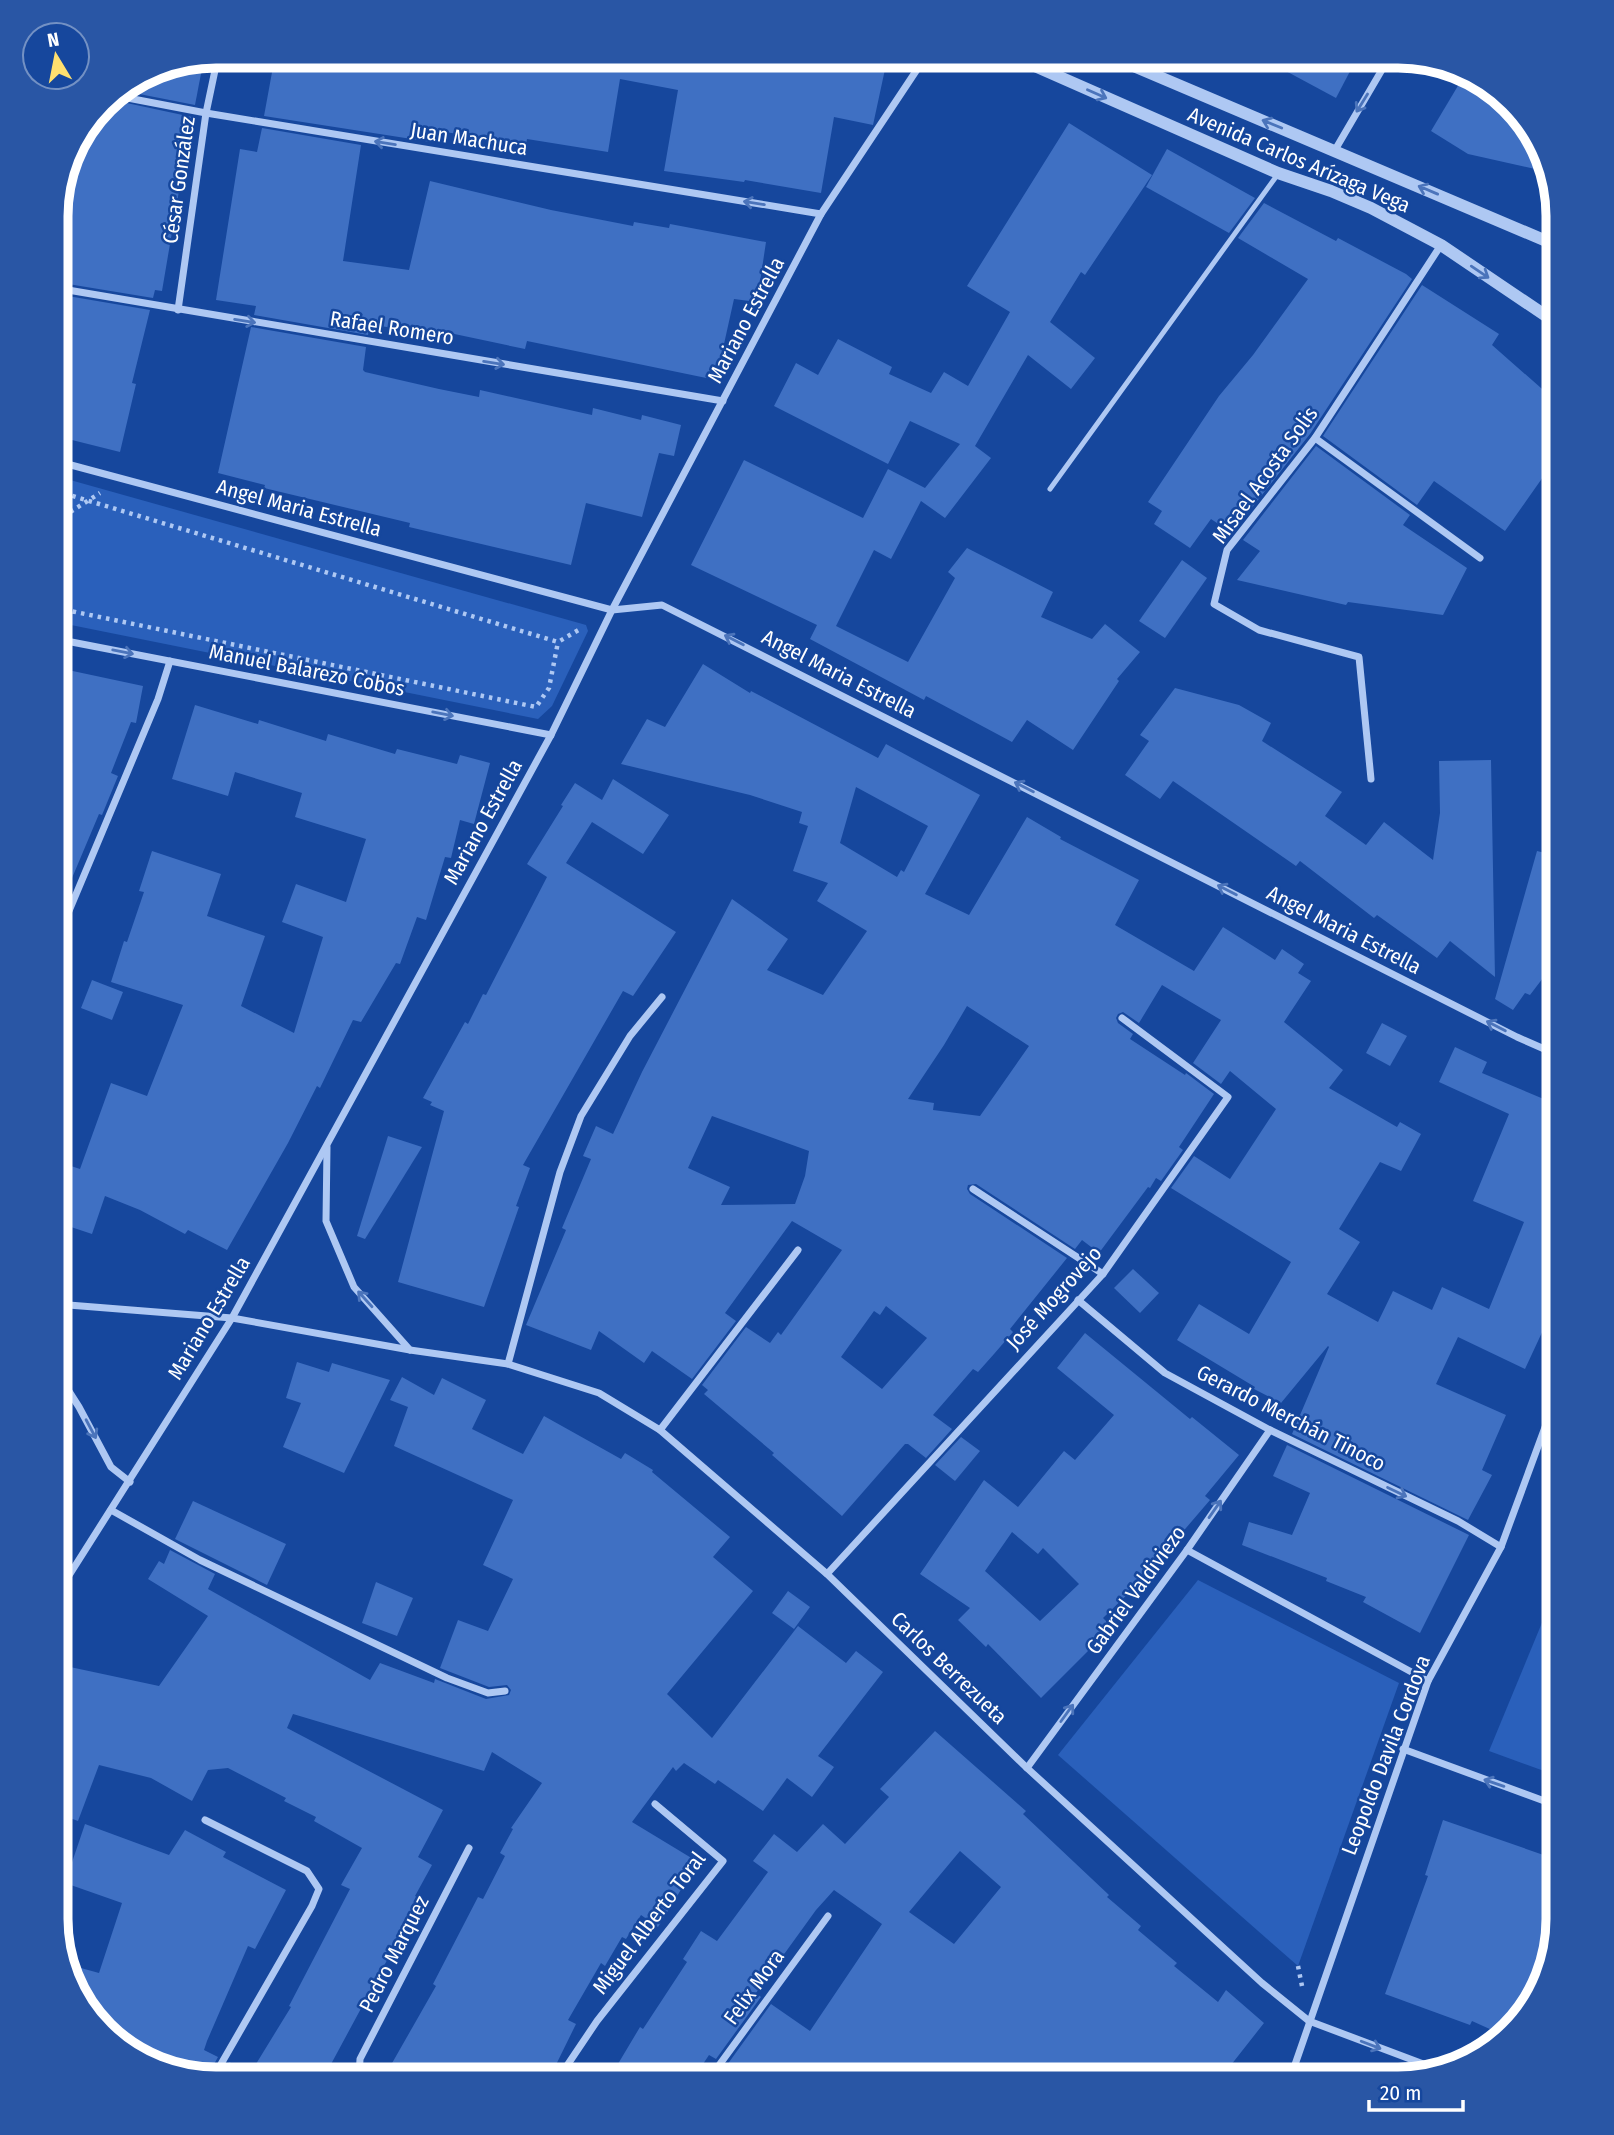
<svg xmlns="http://www.w3.org/2000/svg" width="1614" height="2135" viewBox="0 0 1614 2135" font-family="'Fira Sans Condensed',sans-serif">
<style>
.green{fill:#2a60bb}
.building{fill:#3f70c3;fill-rule:evenodd}
.lines{fill:none;stroke-linecap:round;stroke-linejoin:round}
.path{stroke:#aec8f3;stroke-width:4.5;stroke-dasharray:3.5 5;stroke-linecap:butt}
.service{stroke:#aec8f3;stroke-width:5}
.minor{stroke:#aec8f3;stroke-width:7}
.tertiary{stroke:#aec8f3;stroke-width:12}
.oneway{stroke:#4b74bb}
.labels{text-anchor:middle;stroke-width:5;stroke-linejoin:round;paint-order:stroke}
.street-label{font-size:21px;fill:#fff;stroke:#16479d}
.rim{fill:none;stroke:#fff;stroke-width:9}
</style>
<rect width="100%" height="100%" fill="#16479d"/>
<g class="green">
<path d="M56,476L586,625L588,631L552,706L538,719L56,622Z"/>
<path d="M1198,1580L1399,1683L1298,1966L1058,1755Z"/>
<path d="M1558,1584V1776L1489,1751Z"/>
</g>
<g class="building">
<path d="M275,56H869L887,60L873,125L834,117L821,193L745,180L744,182L664,171L678,90L620,79L608,152L527,139L526,145L433,130L431,142L264,116Z"/>
<path d="M1258,56H1358L1336,98Z"/>
<path d="M204,58L195,105L119,90L155,68Z"/>
<path d="M1465,74L1478,78L1531,127L1544,171L1468,154L1431,131Z"/>
<path d="M108,99L192,117L190,126L194,127L183,179H181L162,291L155,290L153,298L56,282V232L72,146Z"/>
<path d="M1069,123L1152,175L1085,275L1081,272L1050,322L1095,358L1071,389L1028,355L975,446L991,458L945,518L921,501L891,559L874,550L836,626L908,662L955,578L948,572L967,548L1053,592L1041,617L1092,639L1105,624L1140,652L1117,679L1119,681L1073,750L1027,720L1012,742L926,696L924,700L810,639L817,625L691,565L744,460L863,518L888,469L925,488L960,444L910,421L888,464L774,406L796,363L818,375L838,339L892,367L889,374L931,393L944,372L968,386L1010,312L967,286Z"/>
<path d="M262,128L361,145L343,261L409,270L430,181L551,210L633,226L634,222L669,228L670,224L766,242L757,302L734,299L716,380L527,341L525,349L445,332V336L404,327L403,330L370,324L368,335L254,315L256,306L216,300L240,149L257,152Z"/>
<path d="M1167,149L1255,198L1229,233L1146,187Z"/>
<path d="M1264,203L1336,241L1338,238L1406,274L1412,279L1310,434L1232,533L1211,519L1190,548L1154,524L1162,511L1148,502L1219,396L1253,355L1308,279L1238,238Z"/>
<path d="M1422,285L1499,334L1492,345L1558,403V489L1543,477L1505,531L1434,481L1417,505L1323,436Z"/>
<path d="M56,294L150,310L132,383L136,384L120,452L56,436Z"/>
<path d="M251,327L366,347L363,370L365,372L439,389L479,397L480,390L592,415L593,408L641,420L642,415L681,425L674,456L659,453L642,517L586,503L571,565L409,527L410,523L264,488L265,485L218,473Z"/>
<path d="M1316,446L1410,515L1403,525L1467,568L1443,615L1348,602L1346,605L1237,580L1260,551L1243,540Z"/>
<path d="M1182,560L1207,578L1165,638L1139,621Z"/>
<path d="M703,664L750,693L751,691L878,758L886,744L980,795L925,894L969,915L1027,817L1061,837L1060,839L1139,880L1115,925L1194,971L1223,927L1275,960L1282,949L1304,964L1298,973L1311,981L1284,1022L1343,1070L1329,1088L1397,1127L1400,1122L1421,1134L1401,1171L1380,1162L1339,1229L1360,1242L1327,1294L1378,1322L1393,1291L1432,1310L1442,1287L1489,1309L1524,1222L1473,1201L1509,1114L1439,1082L1455,1047L1487,1062L1482,1073L1558,1105V1316L1551,1313L1525,1369L1458,1337L1436,1384L1506,1415L1482,1470L1492,1475L1468,1520L1292,1434L1329,1347L1328,1346L1281,1403L1254,1389L1255,1387L1177,1340L1199,1304L1249,1334L1291,1262L1171,1188L1194,1156L1230,1179L1276,1109L1230,1071L1221,1084L1193,1063L1221,1020L1162,985L1139,1023L1123,1012L1118,1014L1116,1018L1118,1023L1133,1034L1130,1039L1185,1075L1186,1073L1214,1094L1179,1147L1183,1150L1161,1181L1156,1178L1150,1188L1148,1187L1099,1253L1082,1240L1075,1249L976,1184L968,1185L967,1189L970,1194L1067,1258L1010,1329L1013,1332L994,1354L978,1372L973,1369L933,1415L952,1429L926,1458L908,1444H905L842,1516L772,1455L774,1453L704,1394L708,1390L702,1385L746,1327L770,1343L778,1332L781,1335L842,1250L792,1221L725,1313L736,1321L692,1379L652,1351L644,1363L599,1331L591,1350L526,1325L566,1230L562,1228L591,1159L583,1156L596,1126L613,1134L642,1072L732,899L788,939L767,970L823,995L867,931L817,901L828,883L793,871L808,826L799,823L802,812L750,795L621,764L647,719L665,727ZM856,787L928,826L904,872L901,870L897,877L840,843ZM967,1006L1029,1046L980,1116L933,1110L934,1103L908,1099L944,1045ZM712,1116L809,1151L805,1176L795,1204L721,1205L730,1187L688,1168ZM886,1306L927,1338L882,1389L841,1357L874,1311L880,1315Z"/>
<path d="M68,670L143,686L136,723L131,722L111,773L118,776L102,815L99,814L56,916V727Z"/>
<path d="M1175,688L1239,705L1271,723L1262,741L1342,792L1325,816L1366,845L1384,822L1433,860L1440,813L1439,761L1491,760L1495,977L1450,941L1437,958L1377,915L1374,918L1300,861L1296,866L1173,781L1160,799L1125,775L1149,741L1140,735Z"/>
<path d="M195,705L258,724L259,720L326,741L328,734L395,754L397,749L457,764L460,755L490,763L474,824L460,820L451,858L445,857L426,920L417,917L400,964L396,963L361,1022L353,1020L320,1088L317,1086L288,1143L227,1250L188,1230L185,1234L140,1210L105,1196L92,1234L56,1222V1161L80,1169L111,1083L147,1096L183,1005L111,982L124,941L127,942L144,892L139,891L152,851L221,874L207,916L265,936L241,1006L294,1033L323,937L282,922L296,884L346,902L366,839L295,817L302,793L235,772L228,796L172,779Z"/>
<path d="M613,779L669,815L643,854L592,822L566,863L676,932L633,996L623,991L523,1165L530,1168L516,1206L519,1207L484,1307L398,1282L444,1111L430,1105L432,1102L423,1098L465,1022L468,1024L483,994L486,995L547,877L527,864L563,806L561,805L575,783L602,800Z"/>
<path d="M1537,851L1558,856V880L1550,910L1558,914V918L1546,937L1558,945V983L1546,974L1530,995L1525,993L1513,1010L1495,999Z"/>
<path d="M92,980L123,992L112,1020L81,1008Z"/>
<path d="M1382,1023L1407,1036L1390,1066L1366,1053Z"/>
<path d="M388,1136L422,1147L365,1239L357,1236Z"/>
<path d="M1133,1269L1159,1293L1140,1313L1114,1288Z"/>
<path d="M1085,1333L1190,1419L1192,1417L1239,1455L1205,1496L1210,1500L1138,1584L1103,1618L1112,1627L1041,1698L988,1644L986,1647L958,1620L970,1608L920,1574L984,1480L1018,1507L1064,1451L1075,1460L1114,1415L1057,1368ZM1012,1532L1038,1554L1043,1548L1079,1584L1040,1621L985,1571Z"/>
<path d="M297,1362L329,1372L332,1363L390,1380L344,1473L283,1447L301,1403L286,1398Z"/>
<path d="M402,1377L434,1395L442,1378L486,1400L472,1429L523,1454L544,1416L621,1459L625,1453L653,1470L652,1472L730,1537L713,1557L753,1591L667,1694L712,1738L798,1626L846,1663L856,1651L883,1672L818,1756L834,1767L812,1797L787,1778L763,1811L718,1780L715,1784L684,1763L676,1771L673,1767L632,1822L698,1862L658,1927L641,1915L626,1939L622,1937L605,1966L601,1963L568,2020L576,2024L549,2079H383L436,1986L433,1984L478,1897L483,1899L505,1856L500,1853L513,1829L511,1828L542,1783L492,1752L484,1771L293,1714L287,1728L443,1810L418,1857L432,1865L415,1896L420,1899L323,2079H220L229,2062L251,2072L291,2007L289,2006L350,1889L341,1885L362,1848L314,1821L316,1817L284,1801L286,1798L228,1768L208,1770L192,1801L151,1778L99,1765L78,1821L56,1813V1664L159,1686L208,1616L148,1579L159,1561L164,1564L170,1550L215,1574L208,1589L370,1680L380,1663L434,1683L435,1679L486,1699L509,1695L511,1690L507,1685L489,1687L440,1668L458,1620L488,1631L513,1579L483,1565L513,1500L394,1446L408,1407L390,1400Z"/>
<path d="M961,1437L980,1451L955,1481L935,1465Z"/>
<path d="M1287,1445L1469,1535L1420,1633L1363,1602L1366,1597L1326,1581L1327,1578L1242,1545L1249,1522L1292,1535L1310,1493L1273,1476Z"/>
<path d="M193,1501L286,1544L267,1585L175,1539Z"/>
<path d="M376,1582L413,1598L397,1636L362,1623Z"/>
<path d="M788,1591L810,1607L794,1629L772,1613Z"/>
<path d="M935,1731L1026,1811L1023,1814L1109,1895L1107,1897L1141,1926L1138,1930L1177,1963L1174,1966L1218,2002L1226,1990L1264,2023L1231,2065L1252,2079H751L727,2065L771,2004L810,2031L882,1924L834,1890L816,1910L756,1993L761,1997L716,2059L709,2055L693,2079H609L640,2027L643,2029L687,1962L683,1959L701,1931L717,1941L768,1872L753,1861L774,1834L797,1852L823,1824L845,1844L889,1797L880,1789ZM960,1851L1001,1887L954,1944L909,1912Z"/>
<path d="M1443,1820L1558,1860V1919L1537,1999L1503,2035L1472,2021L1470,2025L1385,1994L1428,1876L1425,1875Z"/>
<path d="M85,1824L169,1855L185,1830L226,1852L223,1857L286,1890L255,1949L248,1946L207,2041L204,2050L218,2057L207,2077L136,2058L83,2008L70,1965L99,1973L122,1903L65,1883Z"/>
</g>
<g class="lines">
<g class="path">
<path d="M56,491L558,642L582,628"/>
<path d="M56,521L100,493"/>
<path d="M56,608L536,707L549,688L558,642"/>
<path d="M1298,1966L1302,1986"/>
</g>
<g class="service">
<path d="M1050,489L1278,174"/>
<path d="M56,1084L66,1062"/>
</g>
<g class="minor">
<path d="M112,95L206,113L821,214"/>
<path d="M1335,150L1390,56"/>
<path d="M56,288L723,401"/>
<path d="M178,310L206,113L218,56"/>
<path d="M1315,438L1480,558"/>
<path d="M56,461L612,610L662,605L1517,1037L1558,1055"/>
<path d="M56,639L551,735"/>
<path d="M1371,779L1359,657L1259,630L1214,604L1227,550L1315,438L1441,245"/>
<path d="M56,942L158,699L170,661"/>
<path d="M327,1147L326,1221L354,1287L410,1350"/>
<path d="M973,1189L1103,1274"/>
<path d="M1078,1300L1165,1373L1270,1430L1458,1521L1501,1547"/>
<path d="M56,1304L232,1318L410,1350L508,1364L599,1393L660,1430L827,1574L1027,1768L1262,1983L1309,2021L1434,2068"/>
<path d="M508,1364L560,1172L581,1116L630,1036L662,997"/>
<path d="M56,1371L79,1407L111,1467L130,1482"/>
<path d="M660,1430L798,1250"/>
<path d="M111,1510L200,1560L447,1678L488,1693L505,1691"/>
<path d="M1187,1550L1428,1681"/>
<path d="M827,1574L1103,1274L1228,1097L1122,1018"/>
<path d="M56,1596L232,1318L551,735L612,610L821,214L926,56"/>
<path d="M1403,1749L1558,1806"/>
<path d="M1027,1768L1187,1550L1270,1430"/>
<path d="M205,1820L307,1871L319,1889L312,1906L213,2078"/>
<path d="M359,2079L360,2059L469,1848"/>
<path d="M558,2079L597,2021L723,1861L655,1804"/>
<path d="M709,2079L828,1916"/>
<path d="M1290,2079L1428,1681L1501,1547L1558,1392"/>
</g>
<g class="tertiary">
<path d="M1012,56L1278,173L1331,191L1371,208L1441,245L1558,324"/>
<path d="M1110,56L1558,246"/>
</g>
</g>
<defs><path id="oneway-shaft" d="M-6 0H5M1.5-3L5.5 0L1.5 3" fill="none" stroke-width="1.6" stroke-linecap="round" stroke-linejoin="round" transform="scale(1.75)"/></defs>
<g class="oneway">
<use href="#oneway-shaft" transform="translate(1097 94) rotate(24)"/>
<use href="#oneway-shaft" transform="translate(1362 103) rotate(122)"/>
<use href="#oneway-shaft" transform="translate(1272 124) rotate(-158)"/>
<use href="#oneway-shaft" transform="translate(385 143) rotate(-171)"/>
<use href="#oneway-shaft" transform="translate(1428 190) rotate(-157)"/>
<use href="#oneway-shaft" transform="translate(754 203) rotate(-171)"/>
<use href="#oneway-shaft" transform="translate(1480 272) rotate(34)"/>
<use href="#oneway-shaft" transform="translate(245 321) rotate(9)"/>
<use href="#oneway-shaft" transform="translate(494 363) rotate(9)"/>
<use href="#oneway-shaft" transform="translate(734 640) rotate(-153)"/>
<use href="#oneway-shaft" transform="translate(123 652) rotate(11)"/>
<use href="#oneway-shaft" transform="translate(443 714) rotate(11)"/>
<use href="#oneway-shaft" transform="translate(1024 787) rotate(-153)"/>
<use href="#oneway-shaft" transform="translate(1227 890) rotate(-153)"/>
<use href="#oneway-shaft" transform="translate(1496 1026) rotate(-153)"/>
<use href="#oneway-shaft" transform="translate(365 1299) rotate(-132)"/>
<use href="#oneway-shaft" transform="translate(91 1429) rotate(62)"/>
<use href="#oneway-shaft" transform="translate(1397 1492) rotate(26)"/>
<use href="#oneway-shaft" transform="translate(1215 1509) rotate(-55)"/>
<use href="#oneway-shaft" transform="translate(1067 1713) rotate(-54)"/>
<use href="#oneway-shaft" transform="translate(1494 1783) rotate(-161)"/>
<use href="#oneway-shaft" transform="translate(1371 2045) rotate(21)"/>
</g>
<g class="labels">
<g class="street-label">
<text transform="translate(469 139) rotate(9)" y="7">Juan Machuca</text>
<text transform="translate(1299 160) rotate(23)" y="7">Avenida Carlos Arízaga Vega</text>
<text transform="translate(179 180) rotate(-82)" y="7">César González</text>
<text transform="translate(746 320) rotate(-62)" y="7">Mariano Estrella</text>
<text transform="translate(392 328) rotate(9)" y="7">Rafael Romero</text>
<text transform="translate(1265 475) rotate(-54)" y="7">Misael Acosta Solis</text>
<text transform="translate(299 508) rotate(15)" y="7">Angel Maria Estrella</text>
<text transform="translate(307 670) rotate(11)" y="7">Manuel Balarezo Cobos</text>
<text transform="translate(839 674) rotate(27)" y="7">Angel Maria Estrella</text>
<text transform="translate(483 822) rotate(-61)" y="7">Mariano Estrella</text>
<text transform="translate(1344 930) rotate(27)" y="7">Angel Maria Estrella</text>
<text transform="translate(1054 1298) rotate(-48)" y="7">José Mogrovejo</text>
<text transform="translate(209 1318) rotate(-59)" y="7">Mariano Estrella</text>
<text transform="translate(1291 1418) rotate(27)" y="7">Gerardo Merchán Tinoco</text>
<text transform="translate(1136 1590) rotate(-54)" y="7">Gabriel Valdiviezo</text>
<text transform="translate(949 1668) rotate(44)" y="7">Carlos Berrezueta</text>
<text transform="translate(1386 1755) rotate(-69)" y="7">Leopoldo Davila Cordova</text>
<text transform="translate(649 1923) rotate(-53)" y="7">Miguel Alberto Toral</text>
<text transform="translate(394 1954) rotate(-63)" y="7">Pedro Marquez</text>
<text transform="translate(754 1987) rotate(-54)" y="7">Felix Mora</text>
</g>
</g>
<path d="M0 0H1614V2135H0ZM216 68H1398A148 148 0 0 1 1546 216V1919A148 148 0 0 1 1398 2067H216A148 148 0 0 1 68 1919V216A148 148 0 0 1 216 68Z" fill="#2956a5" fill-rule="evenodd"/>
<path class="rim" d="M216 68H1398A148 148 0 0 1 1546 216V1919A148 148 0 0 1 1398 2067H216A148 148 0 0 1 68 1919V216A148 148 0 0 1 216 68Z"/>
<g transform="translate(56 56) rotate(350)"><circle r="33" fill="#16479d" stroke="#7391c4" stroke-width="2"/>
<path d="M0-5L12 26L0 18L-12 26Z" fill="#ffe06f"/>
<text y="-10" font-size="19" font-weight="bold" text-anchor="middle" fill="#ffffff">N</text>
</g>
<path d="M1369 2100v10h94v-10" fill="none" stroke="#ffffff" stroke-width="3.5"/>
<text x="1380" y="2100" font-size="21" fill="#ffffff" stroke="#16479d" stroke-width="5" paint-order="stroke">20 m</text>
</svg>
